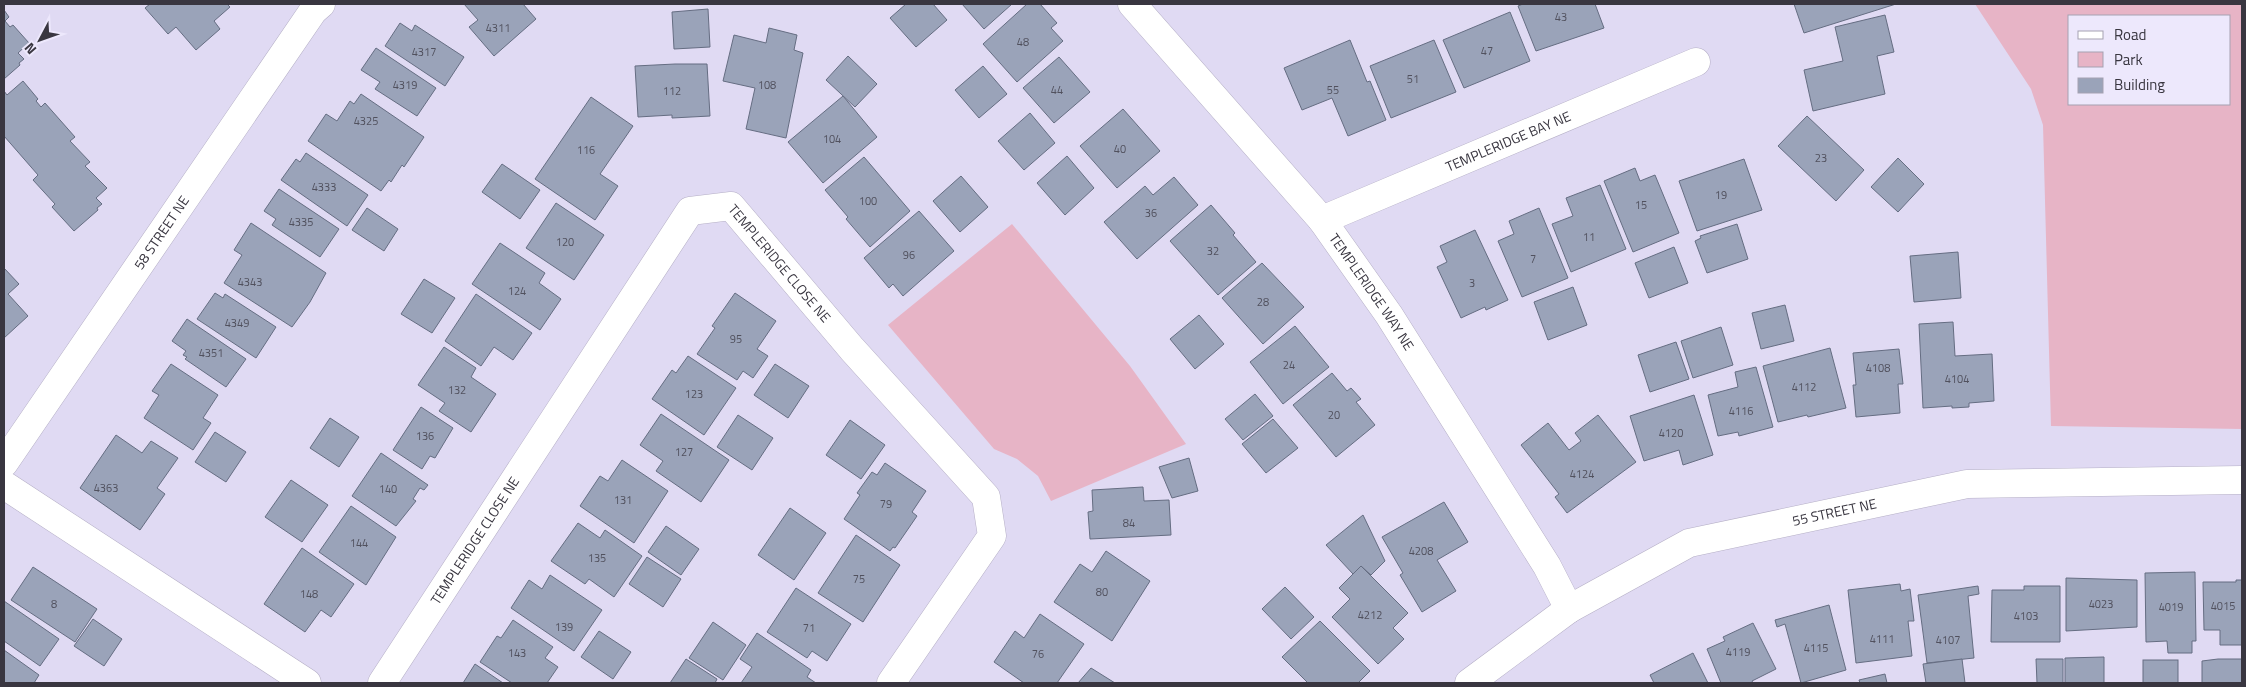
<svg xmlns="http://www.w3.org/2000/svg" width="2246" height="687" viewBox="0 0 2246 687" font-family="'Titillium Web',sans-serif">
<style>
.green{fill:#e7b4c6;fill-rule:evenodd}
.building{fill:#9aa3b9;stroke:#656d82}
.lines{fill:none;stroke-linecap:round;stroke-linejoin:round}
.minor-casing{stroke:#b5afc6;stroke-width:29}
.minor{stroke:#fff;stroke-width:28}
.labels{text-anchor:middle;stroke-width:5;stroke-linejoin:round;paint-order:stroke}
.number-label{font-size:11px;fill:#51515e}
.street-label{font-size:14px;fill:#393640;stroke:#ede8fc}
</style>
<rect width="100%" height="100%" fill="#e0daf3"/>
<g class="green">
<path d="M1975,4H2242V429L2051,426L2043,125L2031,89ZM2070,16H2230V104H2070Z"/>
<path d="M1012,224L1130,366L1186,444L1051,501L1038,476L1017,459L994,449L888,325Z"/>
</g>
<g class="building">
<path d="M150,4H227L230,7L214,21L220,29L196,50L176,27L168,34L145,8Z"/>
<path d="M464,4H523L536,19L494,56L469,27L478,20Z"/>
<path d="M906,4H933L947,20L916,47L890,18Z"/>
<path d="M962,4H1012L984,29Z"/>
<path d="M1027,4H1040L1057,23L1051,28L1063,41L1017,82L983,44Z"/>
<path d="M1523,4H1595L1604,28L1536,51L1518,6Z"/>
<path d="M1794,4H1896L1804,33Z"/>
<path d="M708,9L710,47L674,49L672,12Z"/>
<path d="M4,10L9,17L5,21L10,27L13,25L29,43L18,53L24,59L19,63L20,65L4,79Z"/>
<path d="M1510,12L1530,61L1464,88L1443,40Z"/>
<path d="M1885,15L1894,52L1877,56L1885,94L1813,111L1804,70L1843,61L1835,27Z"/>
<path d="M400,23L412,31L415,25L464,57L445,86L385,46Z"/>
<path d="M769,28L797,35L794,50L803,53L786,138L746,129L755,88L723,81L734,35L766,43Z"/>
<path d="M1350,40L1367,82L1370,81L1386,120L1348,136L1332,98L1302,110L1284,68Z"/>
<path d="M1434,40L1456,92L1391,118L1370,66Z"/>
<path d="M376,48L436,88L417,116L375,89L380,82L361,70Z"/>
<path d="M848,56L877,84L855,107L826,80Z"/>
<path d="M1059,57L1090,92L1054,123L1023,88Z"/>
<path d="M675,64H707L710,116L672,118V115L638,117L635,66Z"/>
<path d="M983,66L1007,94L979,118L955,90Z"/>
<path d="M23,81L38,99L36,101L41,107L45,103L75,137L70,141L90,162L85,166L107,188L96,198L102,204L97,208L98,210L74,231L52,207L55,204L33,180L38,175L4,136V91L7,95Z"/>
<path d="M361,94L424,137L404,167L402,165L391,182L389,180L381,191L308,141L326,114L337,121L350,101L354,104Z"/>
<path d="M843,96L877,137L823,183L788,142Z"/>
<path d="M591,97L633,126L600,174L618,186L595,220L535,179Z"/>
<path d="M1123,109L1160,151L1117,188L1080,146Z"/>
<path d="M1030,113L1055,143L1024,170L998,141Z"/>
<path d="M1807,116L1864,170L1836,201L1778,146Z"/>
<path d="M306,153L368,195L347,226L281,180L296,159L300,162Z"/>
<path d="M1067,156L1094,188L1065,215L1037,183Z"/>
<path d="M864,157L910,211L870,247L846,219L848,217L825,190Z"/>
<path d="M1898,158L1924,184L1898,212L1871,187Z"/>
<path d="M1744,159L1762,210L1697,231L1679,181Z"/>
<path d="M502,164L540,190L520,219L482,192Z"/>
<path d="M1635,168L1640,181L1655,175L1679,233L1633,252L1604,181Z"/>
<path d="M961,176L988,207L960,232L933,201Z"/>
<path d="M1174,177L1198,205L1137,259L1104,222L1145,186L1153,195Z"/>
<path d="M1600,185L1626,249L1571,272L1552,224L1573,216L1566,198Z"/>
<path d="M279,189L339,229L320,257L272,225L276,219L264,211Z"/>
<path d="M556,203L604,235L574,280L526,248Z"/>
<path d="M1211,205L1235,233L1233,235L1256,262L1218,295L1170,241Z"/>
<path d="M367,208L398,229L384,251L352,230Z"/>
<path d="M1539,208L1568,278L1522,297L1498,241L1514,234L1509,221Z"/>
<path d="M919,211L954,251L903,296L893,284L889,288L864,258Z"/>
<path d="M251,223L326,273L310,302L292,327L224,283L242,255L234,250Z"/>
<path d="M1737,224L1748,259L1707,273L1695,241L1701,238L1700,236Z"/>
<path d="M1475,230L1508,300L1486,310L1485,307L1461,318L1437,267L1447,262L1440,246Z"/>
<path d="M500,243L545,273L539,283L561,299L540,330L472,284Z"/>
<path d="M1674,247L1688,283L1649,298L1635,263Z"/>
<path d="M1958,252L1961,298L1914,302L1910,256Z"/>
<path d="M1262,263L1304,307L1263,344L1222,298Z"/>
<path d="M4,268L19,284L8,294L28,316L4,338Z"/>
<path d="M424,279L455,298L432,333L401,314Z"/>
<path d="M1573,287L1587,325L1548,340L1534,302Z"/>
<path d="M215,293L223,298L225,294L276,327L256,358L197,319Z"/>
<path d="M735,293L776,321L757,349L768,356L753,378L743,371L737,380L697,354L715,328L712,326Z"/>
<path d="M476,294L532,333L513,360L494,347L481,366L445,341Z"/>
<path d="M1785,305L1794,341L1761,349L1752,313Z"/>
<path d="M1199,315L1224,344L1195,369L1170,339Z"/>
<path d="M187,319L246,359L226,387L185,359L187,357L183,355L186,351L172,341Z"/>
<path d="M1953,322L1955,356L1992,354L1994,401L1969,403V407L1952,408V406L1923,408L1919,324Z"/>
<path d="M1295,326L1329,367L1283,404L1250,362Z"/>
<path d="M1721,327L1733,365L1693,378L1681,341Z"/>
<path d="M1676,342L1689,379L1650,392L1638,355Z"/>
<path d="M444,347L476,368L471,377L496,394L471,432L439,411L445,403L418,385Z"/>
<path d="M1830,348L1846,408L1808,417L1807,415L1778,422L1763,366Z"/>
<path d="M1899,349L1903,384H1898L1900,413L1856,417L1853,385H1856L1853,353Z"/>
<path d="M688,356L736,388L704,435L652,399L672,370L676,373Z"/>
<path d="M171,364L218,395L203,418L211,423L193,450L144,418L159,395L152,391Z"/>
<path d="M775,364L809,386L788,418L754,395Z"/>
<path d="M1756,367L1773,427L1739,436L1738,432L1718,436L1708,395L1738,387L1735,372Z"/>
<path d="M1332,373L1347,391L1351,388L1361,399L1356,402L1375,425L1336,457L1293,405Z"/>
<path d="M1255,394L1273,416L1243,440L1225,419Z"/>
<path d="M1694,395L1713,455L1683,465L1679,450L1644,461L1630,416Z"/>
<path d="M421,407L453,428L435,458L430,456L422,469L393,450Z"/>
<path d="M661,414L729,460L701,502L656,471L663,461L640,445Z"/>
<path d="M738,415L773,438L752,470L717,447Z"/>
<path d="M1598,415L1636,462L1567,513L1555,497L1559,494L1521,445L1548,423L1569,450L1581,441L1575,433Z"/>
<path d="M330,418L359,437L339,467L310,448Z"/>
<path d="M1273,419L1298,448L1266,473L1242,444Z"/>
<path d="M850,420L885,445L861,479L826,455Z"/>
<path d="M215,432L246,452L226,482L195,462Z"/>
<path d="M116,435L142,453L151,441L178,458L157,488L165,494L140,530L80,488Z"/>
<path d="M381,453L428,485L424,490L420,488L413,499L416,501L396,526L352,496Z"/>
<path d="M1189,458L1198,491L1172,498L1159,467Z"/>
<path d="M622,460L668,491L634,543L580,506L600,476L608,481Z"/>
<path d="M885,463L926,491L912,512L917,516L895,548L893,547L890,551L844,519L860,495L857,493L872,472L877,475Z"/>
<path d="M291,480L328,505L302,542L265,517Z"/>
<path d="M1143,487L1144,501L1169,500L1171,535L1090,539L1088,512L1093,511L1092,490Z"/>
<path d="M1444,502L1468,542L1437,560L1456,591L1422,612L1400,575L1403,573L1382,537Z"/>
<path d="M351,506L396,537L366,585L319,552Z"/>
<path d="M790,508L826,533L794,580L758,555Z"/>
<path d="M1363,515L1385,561L1371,575L1361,566L1353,574L1326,545Z"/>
<path d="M578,523L600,538L605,530L642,556L614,597L589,579L585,584L551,561Z"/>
<path d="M666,526L699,549L681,575L648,552Z"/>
<path d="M856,535L900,565L863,622L818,593Z"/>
<path d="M302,548L354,584L331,617L321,610L305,632L264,604Z"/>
<path d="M1106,551L1150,581L1112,641L1054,602L1080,564L1092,572Z"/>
<path d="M647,557L681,579L663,607L629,584Z"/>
<path d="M1361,566L1408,613L1393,628L1404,639L1378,664L1332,617L1350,599L1339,588Z"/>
<path d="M33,567L97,609L75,642L11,600Z"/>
<path d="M2195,572L2196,641H2192V653H2168L2167,641L2146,642L2145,573Z"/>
<path d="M550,575L602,610L574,651L511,608L529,580L542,589Z"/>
<path d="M2066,578L2137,580V627L2066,631Z"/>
<path d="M2236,580H2242V645H2220V630H2204L2203,582H2236Z"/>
<path d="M1900,584L1901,591L1910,589L1914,621H1908L1912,656L1856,663L1848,590Z"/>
<path d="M1978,586L1979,594L1968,596L1974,658L1927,663L1918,595Z"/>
<path d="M2024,586H2060V642H1991L1992,590H2024Z"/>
<path d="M1285,587L1314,617L1291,639L1262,609Z"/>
<path d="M796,588L851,624L827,661L812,651L807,658L767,632Z"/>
<path d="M4,601L59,639L40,666L4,641Z"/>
<path d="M1829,605L1846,670L1801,683L1785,624L1777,627L1775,620Z"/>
<path d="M1040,614L1084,644L1057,683H1024L994,662L1015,631L1024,638Z"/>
<path d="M93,619L122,639L104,666L74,646Z"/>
<path d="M513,620L553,647L545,658L558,667L547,683H512L480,662L497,636L501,638Z"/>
<path d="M1320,621L1370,671L1358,683H1308L1282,657Z"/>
<path d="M713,622L746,645L723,680L689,658Z"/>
<path d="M1753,623L1776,669L1752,681L1753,683H1721L1707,649L1725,641L1723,637Z"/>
<path d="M599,631L631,652L613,679L581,657Z"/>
<path d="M757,633L811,670L807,677L816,683H741L752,667L740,659Z"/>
<path d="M4,650L39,675L34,683H4Z"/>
<path d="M1693,653L1708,683H1654L1650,675Z"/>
<path d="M2104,657V683H2065V658Z"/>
<path d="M686,659L717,679L715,683H670Z"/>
<path d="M1962,659L1965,683H1926L1923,664Z"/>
<path d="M2036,659H2063V683H2037Z"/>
<path d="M2218,659H2242V683H2202V661Z"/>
<rect x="2143" y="660" width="35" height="23"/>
<path d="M475,664L503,683H463Z"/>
<path d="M1091,668L1115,683H1078Z"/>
<path d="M1885,674L1887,683H1860L1859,680Z"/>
</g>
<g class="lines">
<g class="minor-casing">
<g id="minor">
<path id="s1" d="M1132,4L1322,220L1389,315L1547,566L1569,609"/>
<path id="s2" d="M1322,220L1696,62"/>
<path id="s3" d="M4,463L313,11L321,4"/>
<path d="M4,485L307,683"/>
<path id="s4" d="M382,683L690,211L731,206L852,349L986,497L992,536L891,683"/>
<path id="s5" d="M1469,683L1569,609L1689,543L1967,484L2242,480"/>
</g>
</g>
<use href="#minor" class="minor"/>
</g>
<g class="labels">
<g class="number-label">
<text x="1561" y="21">43</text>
<text x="498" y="32">4311</text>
<text x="1023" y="46">48</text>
<text x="1487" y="55">47</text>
<text x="424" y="56">4317</text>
<text x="1413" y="83">51</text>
<text x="405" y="89">4319</text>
<text x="767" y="89">108</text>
<text x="1057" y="94">44</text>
<text x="1333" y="94">55</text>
<text x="672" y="95">112</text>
<text x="366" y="125">4325</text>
<text x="832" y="143">104</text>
<text x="1120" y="153">40</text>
<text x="586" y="154">116</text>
<text x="1821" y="162">23</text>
<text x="324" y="191">4333</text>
<text x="1721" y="199">19</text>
<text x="868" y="205">100</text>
<text x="1641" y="209">15</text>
<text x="1151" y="217">36</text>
<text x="301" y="226">4335</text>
<text x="1589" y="241">11</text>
<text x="565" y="246">120</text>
<text x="1213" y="255">32</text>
<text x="909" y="259">96</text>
<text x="1533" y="263">7</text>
<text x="250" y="286">4343</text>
<text x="1472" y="287">3</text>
<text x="517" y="295">124</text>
<text x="1263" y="306">28</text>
<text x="237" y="327">4349</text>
<text x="736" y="343">95</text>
<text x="211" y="357">4351</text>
<text x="1289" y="369">24</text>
<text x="1878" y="372">4108</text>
<text x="1957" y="383">4104</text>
<text x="1804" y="391">4112</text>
<text x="457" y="394">132</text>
<text x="694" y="398">123</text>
<text x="1741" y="415">4116</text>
<text x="1334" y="419">20</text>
<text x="1671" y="437">4120</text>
<text x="425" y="440">136</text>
<text x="684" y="456">127</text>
<text x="1582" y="478">4124</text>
<text x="106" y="492">4363</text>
<text x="388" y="493">140</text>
<text x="623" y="504">131</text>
<text x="886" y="508">79</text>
<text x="1129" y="527">84</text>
<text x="359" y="547">144</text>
<text x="1421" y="555">4208</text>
<text x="597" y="562">135</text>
<text x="859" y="583">75</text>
<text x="1102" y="596">80</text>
<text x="309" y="598">148</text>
<text x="54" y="608">8</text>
<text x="2101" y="608">4023</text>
<text x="2223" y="610">4015</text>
<text x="2171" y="611">4019</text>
<text x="1370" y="619">4212</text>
<text x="2026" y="620">4103</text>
<text x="564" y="631">139</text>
<text x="809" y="632">71</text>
<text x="1882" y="643">4111</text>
<text x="1948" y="644">4107</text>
<text x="1816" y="652">4115</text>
<text x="1738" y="656">4119</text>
<text x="517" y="657">143</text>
<text x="1038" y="658">76</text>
</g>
<g class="street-label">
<text dy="5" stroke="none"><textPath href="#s2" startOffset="202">TEMPLERIDGE BAY NE</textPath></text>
<text dy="5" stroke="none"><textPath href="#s3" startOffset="279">58 STREET NE</textPath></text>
<text dy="5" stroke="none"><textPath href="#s4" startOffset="680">TEMPLERIDGE CLOSE NE</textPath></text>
<text dy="5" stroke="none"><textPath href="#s1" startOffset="375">TEMPLERIDGE WAY NE</textPath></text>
<text dy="5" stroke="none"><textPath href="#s5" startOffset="410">55 STREET NE</textPath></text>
<text dy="5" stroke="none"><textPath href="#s4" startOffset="170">TEMPLERIDGE CLOSE NE</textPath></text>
</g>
</g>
<rect width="2246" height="687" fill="none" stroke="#393640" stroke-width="10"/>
<rect x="2068" y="15" width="162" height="90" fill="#ede8fc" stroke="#a5a1b1"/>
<rect x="2078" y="31" width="25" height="8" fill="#ffffff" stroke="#a5a1b1"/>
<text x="2114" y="40" font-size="15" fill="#393640">Road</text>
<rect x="2078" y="52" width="25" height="15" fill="#e7b4c6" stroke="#a5a1b1"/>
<text x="2114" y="65" font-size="15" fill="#393640">Park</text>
<rect x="2078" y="78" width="25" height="15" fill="#9aa3b9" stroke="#a5a1b1"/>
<text x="2114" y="90" font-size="15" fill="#393640">Building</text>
<g transform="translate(40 40) rotate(229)" stroke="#ede8fc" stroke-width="4" paint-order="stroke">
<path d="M0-4L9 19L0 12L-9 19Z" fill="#393640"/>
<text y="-8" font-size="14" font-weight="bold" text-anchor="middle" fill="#393640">N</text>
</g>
</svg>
